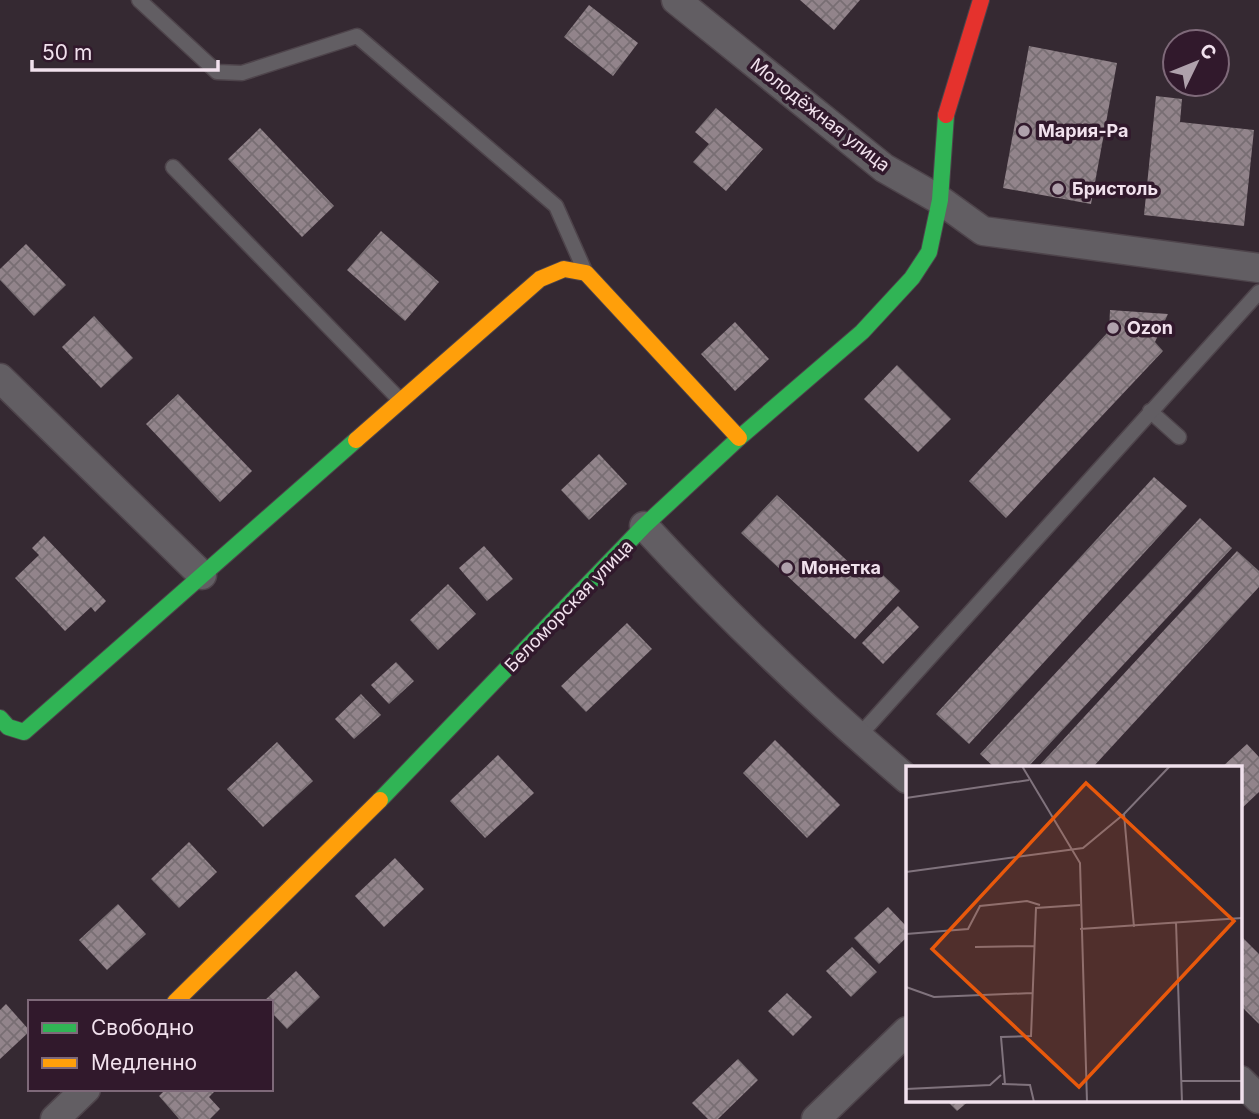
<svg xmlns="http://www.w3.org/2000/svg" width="1259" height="1119" viewBox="0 0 1259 1119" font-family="Inter,sans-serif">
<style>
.building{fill:url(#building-cross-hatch)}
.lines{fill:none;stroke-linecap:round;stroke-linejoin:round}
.lane-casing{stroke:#4e444b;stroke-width:17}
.street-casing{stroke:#4e444b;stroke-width:31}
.fast-casing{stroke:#4e444b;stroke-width:18}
.slow-casing{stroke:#4e444b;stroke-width:18}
.jam-casing{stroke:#4e444b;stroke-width:18}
.lane{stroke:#625e63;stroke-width:14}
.street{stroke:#625e63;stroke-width:28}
.fast{stroke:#30b455;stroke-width:16}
.slow{stroke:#ff9f0a;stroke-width:16}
.jam{stroke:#e5322d;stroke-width:16}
.poi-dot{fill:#afa1ac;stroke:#31192c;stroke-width:2.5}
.labels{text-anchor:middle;stroke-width:7;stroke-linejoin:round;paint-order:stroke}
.street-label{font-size:18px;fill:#f1e1ed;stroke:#31192c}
.poi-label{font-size:18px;font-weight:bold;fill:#f1e1ed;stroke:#31192c;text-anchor:start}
.inset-road{fill:none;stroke:#80737d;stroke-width:2}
.view{fill:#e8590c;fill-opacity:0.15;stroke:#e8590c;stroke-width:3.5}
.inset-edge{fill:none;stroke:#f1e1ed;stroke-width:3.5}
</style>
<defs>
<pattern id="building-cross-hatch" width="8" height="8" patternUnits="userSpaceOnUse" patternTransform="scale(1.75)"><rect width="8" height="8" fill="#92848b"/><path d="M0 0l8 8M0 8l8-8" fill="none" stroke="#786e73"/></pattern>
</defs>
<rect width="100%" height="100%" fill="#352932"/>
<g class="building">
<path d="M800,0H860L834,30Z"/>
<path d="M589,5L638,43L613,76L564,37Z"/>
<path d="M1029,46L1117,63L1091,204L1003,188Z"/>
<path d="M1156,96L1182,99L1180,122L1254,130L1244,226L1144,215Z"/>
<path d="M716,108L763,149L726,191L693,162L709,144L695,132Z"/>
<path d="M260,128L334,206L302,237L228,159Z"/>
<path d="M381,231L439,282L405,321L347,270Z"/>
<path d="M26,244L66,285L34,316L0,280V269Z"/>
<path d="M1110,310L1168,314L1155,342L1163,351L1006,518L969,481L1109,331Z"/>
<path d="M94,316L133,358L101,388L62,347Z"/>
<path d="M735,322L769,359L735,391L701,354Z"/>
<path d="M897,365L951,419L918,452L864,399Z"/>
<path d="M178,394L252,471L220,502L146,424Z"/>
<path d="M599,454L627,484L589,520L561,490Z"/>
<path d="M1154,477L1187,506L969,744L936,714Z"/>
<path d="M777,495L857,570L867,560L900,591L855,639L741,533Z"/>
<path d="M1200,518L1232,548L1028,767H994L980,754Z"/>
<path d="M44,536L106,601L95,612L91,607L65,631L15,578L39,555L32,548Z"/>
<path d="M484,546L513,579L487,601L459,568Z"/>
<path d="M1237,551L1259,571V587L1093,767H1038Z"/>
<path d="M448,584L476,614L438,650L410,620Z"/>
<path d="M898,606L919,627L883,664L862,643Z"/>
<path d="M627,623L652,649L586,712L561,686Z"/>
<path d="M396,662L414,681L389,704L371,685Z"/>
<path d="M361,694L381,715L354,739L335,719Z"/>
<path d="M775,740L840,805L807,838L743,773Z"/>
<path d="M277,742L313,781L263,827L227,789Z"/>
<path d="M1247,744L1259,757V792L1240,810V767H1222Z"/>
<path d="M498,755L534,793L485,838L450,801Z"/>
<path d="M189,842L217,872L179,908L151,879Z"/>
<path d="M395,858L424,889L384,927L355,896Z"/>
<path d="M118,904L146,934L107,970L79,940Z"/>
<path d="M888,907L907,927V937L879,964L854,938Z"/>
<path d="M1240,935L1259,954V1024L1240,1005Z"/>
<path d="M852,947L877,972L851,997L826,971Z"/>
<path d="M296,971L320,997L287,1029L271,1012V1002H263Z"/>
<path d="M787,993L812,1017L793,1036L768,1011Z"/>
<path d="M6,1004L30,1031L0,1059V1010Z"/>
<path d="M738,1059L758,1080L718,1119H708L692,1103Z"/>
<path d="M166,1089H217L209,1097L220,1109L210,1119H179L159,1096Z"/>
<path d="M946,1100H970L957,1111Z"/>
</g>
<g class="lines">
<g class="lane-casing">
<g id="lane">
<path d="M139,0L217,72L242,73L357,36L556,206L584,269"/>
<path d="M173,167L399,399"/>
<path d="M1150,411L1179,437"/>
<path d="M858,737L1259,292"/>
</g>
</g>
<g class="street-casing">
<g id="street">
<path d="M676,0L884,168L940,200L983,231L1259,268"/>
<path d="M0,378L202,575"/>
<path d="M644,526C727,616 815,700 907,779"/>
<path d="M1240,1080L1259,1099"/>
<path d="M55,1119L86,1089"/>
<path d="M816,1119L907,1031"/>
</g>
</g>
<g class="fast-casing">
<g id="fast">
<path d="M0,718L8,727L24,732L356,440"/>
<path d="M380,800L644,526L739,438L862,332L912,278L929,252L940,200L946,115"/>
</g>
</g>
<g class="slow-casing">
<g id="slow">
<path d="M356,440L540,279L564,269L586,273L739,438"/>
<path d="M175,1002L380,800"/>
</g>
</g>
<g class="jam-casing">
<path id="jam" d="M946,115L981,0"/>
</g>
<use href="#lane" class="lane"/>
<use href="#street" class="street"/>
<use href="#fast" class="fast"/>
<use href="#slow" class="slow"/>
<use href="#jam" class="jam"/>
</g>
<g class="poi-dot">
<circle cx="1024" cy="131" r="7"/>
<circle cx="1058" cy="189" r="7"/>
<circle cx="1113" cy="328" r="7"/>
<circle cx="787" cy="568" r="7"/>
</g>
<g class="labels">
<g class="street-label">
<text transform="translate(820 115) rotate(38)" y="6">Молодёжная улица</text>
<text transform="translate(569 606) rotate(-46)" y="6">Беломорская улица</text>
</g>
<g class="poi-label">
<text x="1038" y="137">Мария-Ра</text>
<text x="1072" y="195">Бристоль</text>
<text x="1127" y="334">Ozon</text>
<text x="801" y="574">Монетка</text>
</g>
</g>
<g transform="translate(906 766)">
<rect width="336" height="336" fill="#352932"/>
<path class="inset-road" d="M116,0L174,97L181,336M0,32L123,14M218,48L228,161M0,106L177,82L218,48L264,0M270,156L276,336M174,163L336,152M0,168L62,163L74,140L121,135L134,139M69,181L128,180M0,221L28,231L126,227M275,315H336M96,318L124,319L128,336M99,318L95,271L125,270L130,142L174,139M0,323L84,319L95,309"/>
<path class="view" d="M180,17L328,155L173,321L26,183Z"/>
<rect width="336" height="336" class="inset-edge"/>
</g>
<rect x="28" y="1000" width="245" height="91" fill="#31192c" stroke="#7e6979" stroke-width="2"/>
<rect x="42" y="1023" width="35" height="10" fill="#30b455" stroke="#7e6979" stroke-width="2"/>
<text x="91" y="1035" font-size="21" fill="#f1e1ed">Свободно</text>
<rect x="42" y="1058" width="35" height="10" fill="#ff9f0a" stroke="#7e6979" stroke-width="2"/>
<text x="91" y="1070" font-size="21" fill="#f1e1ed">Медленно</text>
<g transform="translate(1196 63) rotate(47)"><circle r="33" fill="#31192c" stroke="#7e6979" stroke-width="2"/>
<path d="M0-5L12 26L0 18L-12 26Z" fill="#afa1ac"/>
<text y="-10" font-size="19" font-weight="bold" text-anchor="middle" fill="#f1e1ed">С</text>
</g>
<path d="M32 60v10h186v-10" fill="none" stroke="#f1e1ed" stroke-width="3.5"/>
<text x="42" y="60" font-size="21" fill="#f1e1ed" stroke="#31192c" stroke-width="5" paint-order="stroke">50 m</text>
</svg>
